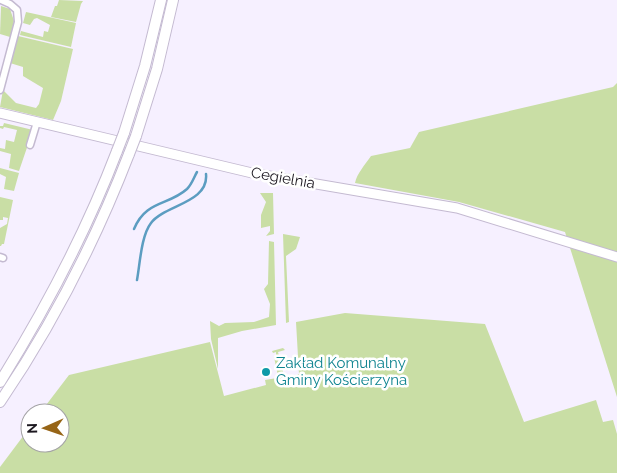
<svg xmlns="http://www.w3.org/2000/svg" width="617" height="473" viewBox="0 0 617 473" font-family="Raleway,sans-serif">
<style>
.green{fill:#c9dea5}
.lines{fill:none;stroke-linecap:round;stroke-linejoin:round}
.stream{stroke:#5c9dc1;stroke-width:2.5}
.street-casing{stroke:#c4bad1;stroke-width:9}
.secondary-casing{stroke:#c4bad1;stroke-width:11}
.primary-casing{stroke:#c4bad1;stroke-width:12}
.street{stroke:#fff;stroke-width:6}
.secondary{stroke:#fff;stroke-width:9}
.primary{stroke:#fff;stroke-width:10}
.primary-bridge-casing{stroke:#c4bad1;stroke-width:12;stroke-linecap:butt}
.primary-bridge{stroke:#fff;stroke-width:10}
.culture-dot{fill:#0f9aa8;stroke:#fff;stroke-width:2}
.labels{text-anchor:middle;stroke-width:5;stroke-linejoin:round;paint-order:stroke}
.street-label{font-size:15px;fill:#1c1820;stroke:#fff}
.culture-label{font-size:15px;fill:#0d838f;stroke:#fff;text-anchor:start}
</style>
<rect width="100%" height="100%" fill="#f6f0ff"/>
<g class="green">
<path d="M59,0L83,1L81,4L76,22L51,17L55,6H57Z"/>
<path d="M1,6L10,9L14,21L10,37L0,34Z"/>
<path d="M26,12L76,23L71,47L20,35L21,31L43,37L44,31L48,32L50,25L37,18L34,19L30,25L23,23Z"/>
<path d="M18,36L73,49L61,101L53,120L0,107L3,90L16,103L36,108L39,104L43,88L23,76V67L10,63Z"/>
<path d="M617,83V397L565,232L459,202L355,183C357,173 365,165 371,156L410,148L419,132L613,87Z"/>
<path d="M4,123L33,130L19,171L9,168L11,154L0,151V148L5,149L6,140L14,142L17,130L4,127L3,129L0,128V126H3Z"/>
<path d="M0,168L19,173L14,191L4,189L6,177L0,174Z"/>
<path d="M260,193H273L274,234L266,236L270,231V226L261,228V215L266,202Z"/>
<path d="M0,197L13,200L4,244H2L1,246H0V228L7,224L8,218L3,217V220H0Z"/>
<path d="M283,234L300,237L296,249L286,256L289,322L286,323Z"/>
<path d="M269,241L274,242L276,325L242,331L218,338V369L211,339L210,321L219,326L225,323L254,322L269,317L270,304L264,289L268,284Z"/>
<path d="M345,313L485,324L524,422L596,400L603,422L613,420L617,434V473H0V467L30,427V443H60V413H40L69,375L210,342L224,396L266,385L265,380L283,377L285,381L299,374L296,322Z"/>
<path d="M283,348L285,350L278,352L284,375L278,376L274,357L276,356V352L273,353L272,351Z"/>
</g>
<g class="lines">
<g class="stream">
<path d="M134,229C146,200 168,206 187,189C192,184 194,177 197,172"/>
<path d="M137,280C140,264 141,236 151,223C164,205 209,203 206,174"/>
</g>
<g class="street-casing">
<g id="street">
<path d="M0,90L18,22L17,10L10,4L1,0"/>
<path d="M30,145L37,122"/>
<path d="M0,257L3,258"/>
</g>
</g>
<g class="secondary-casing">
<path id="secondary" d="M0,113L252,173L457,208L617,257"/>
</g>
<g class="primary-casing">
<g id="primary">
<path d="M124,133L145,66L161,0"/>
<path d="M136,136L157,69L173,0"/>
<path d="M0,382C46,308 86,232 117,151"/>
<path d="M0,402C53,324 95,242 129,154"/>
</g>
</g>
<use href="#street" class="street"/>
<use href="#secondary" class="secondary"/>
<use href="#primary" class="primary"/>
<g class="primary-bridge-casing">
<g id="primary-bridge">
<path d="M117,151L124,133"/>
<path d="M129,154L136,136"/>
</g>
</g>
<use href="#primary-bridge" class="primary-bridge"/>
</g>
<circle class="culture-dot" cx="266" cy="372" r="5"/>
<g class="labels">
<g class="street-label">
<text transform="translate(283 178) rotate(10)" y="5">Cegielnia</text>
</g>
<g class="culture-label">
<text x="276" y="368">Zakład Komunalny<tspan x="276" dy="17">Gminy Kościerzyna</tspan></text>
</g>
</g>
<g transform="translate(45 428) rotate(268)"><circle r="24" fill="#ffffff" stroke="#a4a3a6"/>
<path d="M0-4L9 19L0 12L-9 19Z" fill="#976517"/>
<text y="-8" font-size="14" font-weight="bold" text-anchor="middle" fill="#1c1820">N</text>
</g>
</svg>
